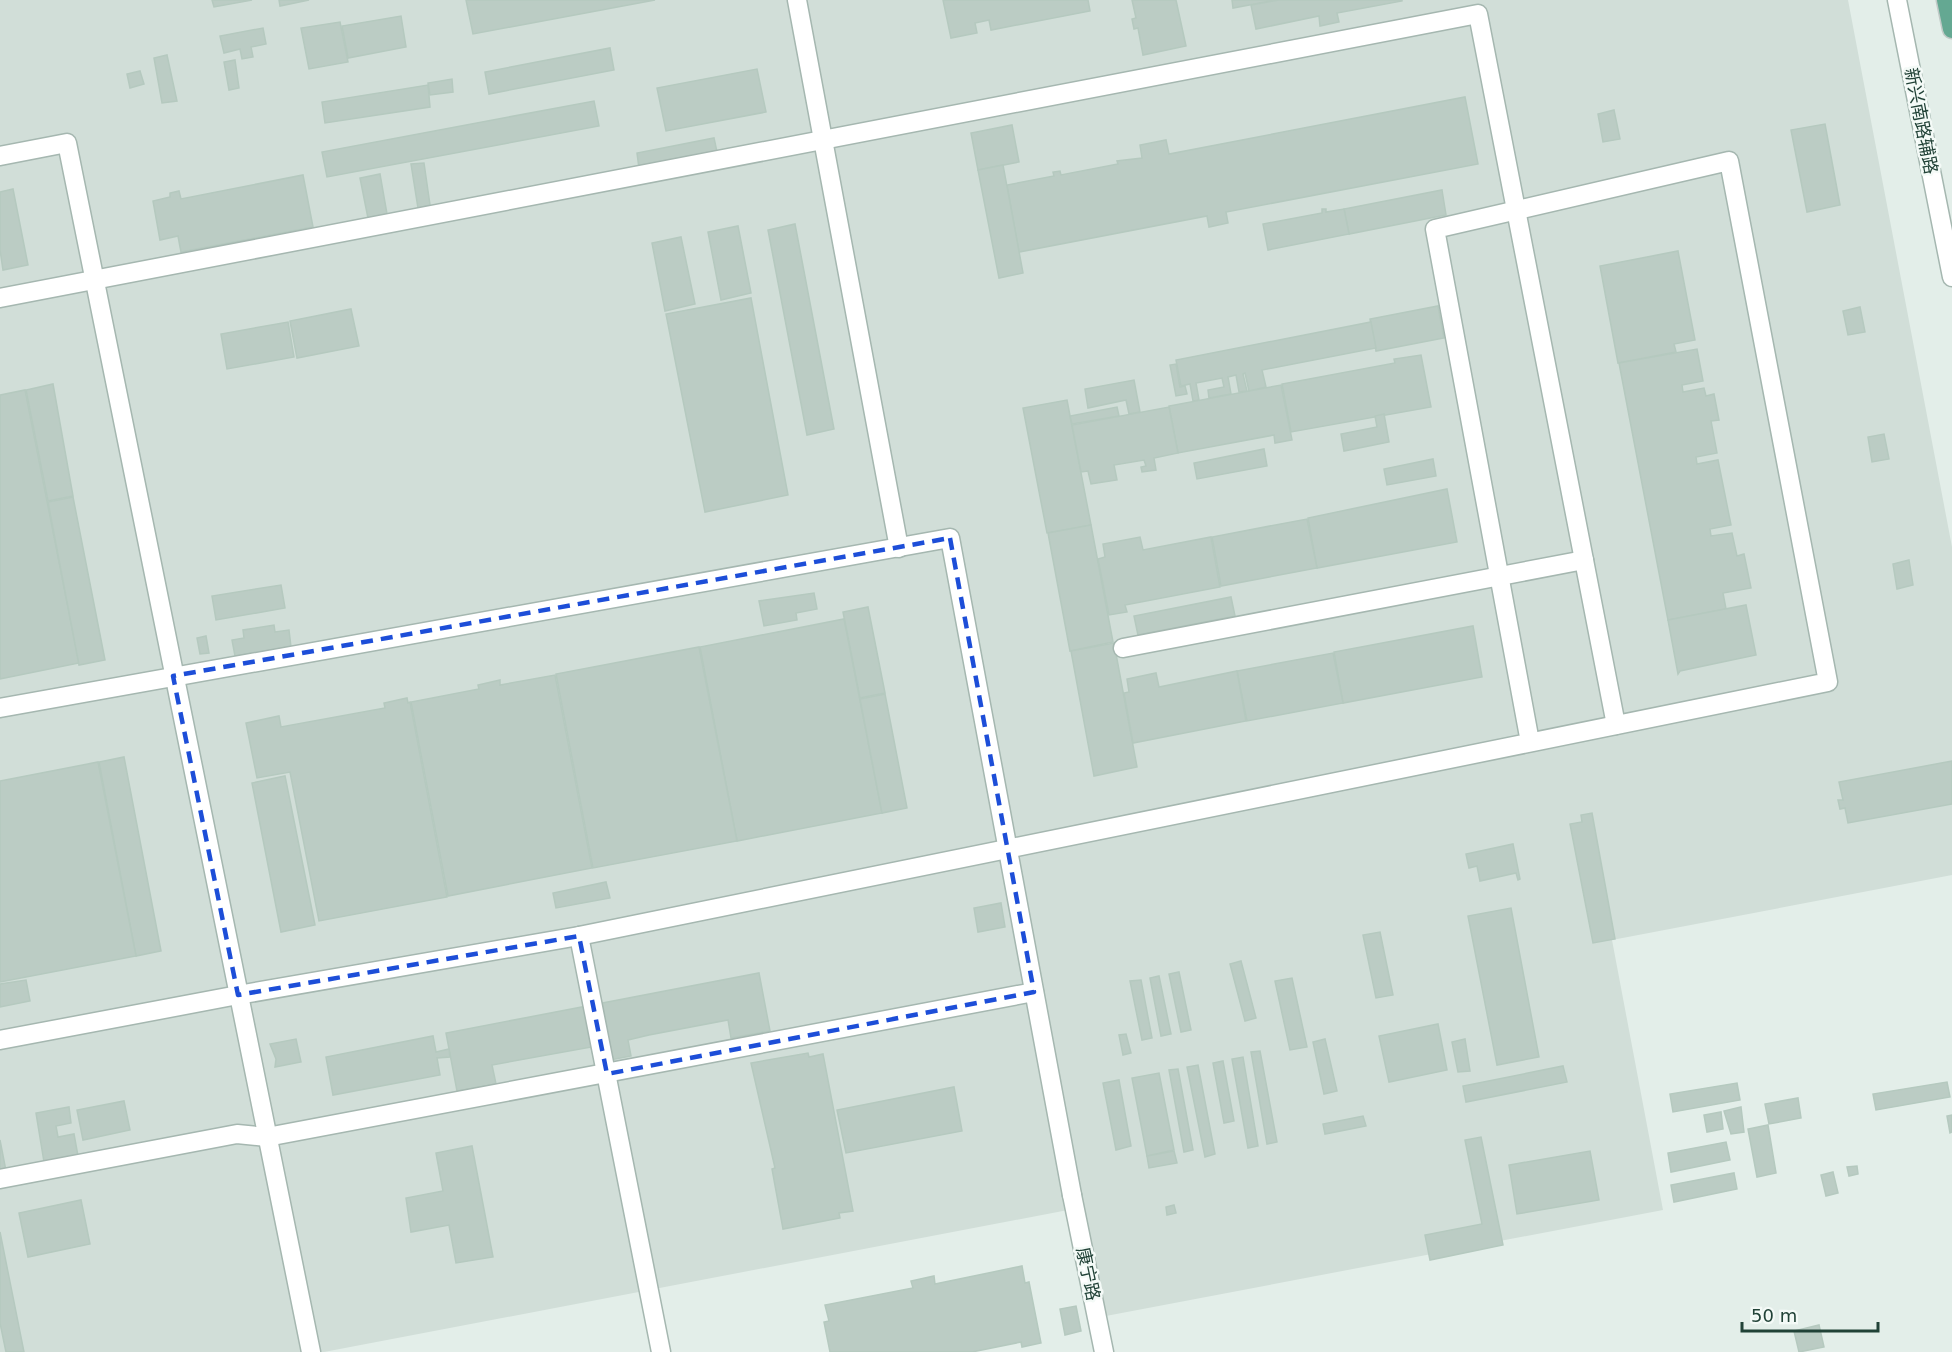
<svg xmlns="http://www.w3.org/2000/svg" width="1952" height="1352" viewBox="0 0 1952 1352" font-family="'DejaVu Sans','Noto Sans SC',sans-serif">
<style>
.built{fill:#d1ded8}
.building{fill:#bbccc4;stroke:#b5c9bf;stroke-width:1.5}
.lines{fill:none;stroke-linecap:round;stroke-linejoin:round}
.minor-casing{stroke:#a5b7b0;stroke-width:21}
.tertiary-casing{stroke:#a5b7b0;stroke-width:21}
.primary-casing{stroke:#c1cac7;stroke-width:21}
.minor{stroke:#fff;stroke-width:18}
.tertiary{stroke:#fff;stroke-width:18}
.primary{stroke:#64a892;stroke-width:18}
.marked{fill:none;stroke:#1d4ed8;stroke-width:4.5;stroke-dasharray:12 8;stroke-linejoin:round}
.labels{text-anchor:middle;stroke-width:5;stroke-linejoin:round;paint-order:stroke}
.street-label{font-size:18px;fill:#214237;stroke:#f4faf7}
</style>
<rect width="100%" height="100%" fill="#e3eee9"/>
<path class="built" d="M0,0H1848L1952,547V875L1612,940L1663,1210L1090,1319L1068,1210L324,1352H0Z"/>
<g class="building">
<path d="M212,0H252L214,7Z"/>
<path d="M279,0H309L280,6Z"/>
<path d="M466,0H655L473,34Z"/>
<path d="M943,0H1088L1090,11L991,30L989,20L975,23L977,33L951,38Z"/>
<path d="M1132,0H1176L1186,46L1143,55L1138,28L1134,29L1132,19L1136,18Z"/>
<path d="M1232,0H1276L1233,8Z"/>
<path d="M1279,0H1402V1L1337,13L1339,22L1320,26L1319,16L1256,29L1251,5Z"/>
<path d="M401,16L406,47L348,58L342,26Z"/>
<path d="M340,22L348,62L309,69L301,28Z"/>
<path d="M263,28L266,44L251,47L253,57L242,59L240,49L224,53L220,36Z"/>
<path d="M610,48L614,70L489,94L485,72Z"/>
<path d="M167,55L177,101L162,103L154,58Z"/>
<path d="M235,60L239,88L229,90L224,62Z"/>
<path d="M757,69L766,112L666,131L657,88Z"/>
<path d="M140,71L144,84L130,88L127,74Z"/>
<path d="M452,79L453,92L430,95L428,83Z"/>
<path d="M428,85L430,107L325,123L322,102Z"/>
<path d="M1465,97L1478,164L1226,212L1228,223L1209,227L1207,216L1019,252L1007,185L1054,176L1053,172L1060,171L1061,175L1118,164L1117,161L1142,158L1140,145L1166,140L1169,154Z"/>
<path d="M594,101L599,126L327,177L322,152Z"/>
<path d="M1614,110L1620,139L1603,142L1598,114Z"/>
<path d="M1825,124L1840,205L1807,212L1791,130Z"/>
<path d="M1012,125L1019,162L978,170L971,133Z"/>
<path d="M714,138L717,152L639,168L637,153Z"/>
<path d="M424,163L430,205L418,208L411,164Z"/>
<path d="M1003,165L1023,273L999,278L978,170Z"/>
<path d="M380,174L387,214L368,218L360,178Z"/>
<path d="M303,175L313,227L181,252L178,236L160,240L153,201L170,197V193L179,191L181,199Z"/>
<path d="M13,189L28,265L3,270L0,250V192Z"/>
<path d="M1442,190L1446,215L1349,234L1344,209Z"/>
<path d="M1322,209H1326V212L1344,209L1349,234L1268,250L1263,224L1322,213Z"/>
<path d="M795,224L834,429L807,435L768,230Z"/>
<path d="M738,226L751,293L721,300L708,232Z"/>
<path d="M681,237L695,304L665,311L652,243Z"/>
<path d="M1678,251L1695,340L1674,344L1676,352L1618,363L1600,266Z"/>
<path d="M751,298L788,495L705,512L666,314Z"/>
<path d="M1438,306L1444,338L1376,351L1370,319Z"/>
<path d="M1860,307L1865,332L1848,335L1843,311Z"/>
<path d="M351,309L359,346L297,358L290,321Z"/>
<path d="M288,322L294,357L227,369L221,334Z"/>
<path d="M1371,322L1376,348L1262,370L1266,387L1249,391L1245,373L1243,374L1247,391L1239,392L1236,375L1228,377L1231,394L1209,398L1208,390L1224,387L1222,378L1196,383L1199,400L1193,401L1190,384L1181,386L1176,360Z"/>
<path d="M1697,349L1703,381L1682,385L1683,392L1704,388L1706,396L1714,394L1719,420L1711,421L1717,453L1696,457L1697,464L1718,460L1731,525L1710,529L1711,536L1732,533L1737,556L1744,554L1751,588L1723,593L1726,609L1668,620L1619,363Z"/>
<path d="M1421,355L1431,407L1291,432L1282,384L1395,363L1394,359Z"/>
<path d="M1176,364L1180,387L1185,386L1187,394L1176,396L1170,365Z"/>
<path d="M1134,380L1140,412L1129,414L1126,400L1088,408L1085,389Z"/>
<path d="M53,384L73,496L48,501L26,390Z"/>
<path d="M1281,385L1292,440L1275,443L1274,435L1178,453L1169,406Z"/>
<path d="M25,390L79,663L0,679V395Z"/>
<path d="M1067,400L1091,525L1047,533L1023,408Z"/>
<path d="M1117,407L1119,416L1072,424L1070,416Z"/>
<path d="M1169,407L1178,453L1154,458L1156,470L1142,472L1141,467L1146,466L1144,460L1114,465L1117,480L1091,484L1088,471L1081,472L1072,425Z"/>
<path d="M1384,414L1389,442L1344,451L1341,434L1377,427L1375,416Z"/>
<path d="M1884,434L1889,459L1872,462L1868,437Z"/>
<path d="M1264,449L1267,466L1197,479L1194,463Z"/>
<path d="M1433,459L1436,476L1387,485L1384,469Z"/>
<path d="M1447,489L1457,542L1317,568L1308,518Z"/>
<path d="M73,497L105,660L79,665L48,502Z"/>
<path d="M1307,519L1317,568L1221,586L1212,537Z"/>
<path d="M1091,525L1113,642L1070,651L1048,533Z"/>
<path d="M1140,537L1143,550L1211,537L1220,587L1125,605L1127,612L1109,615L1098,559L1105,557L1103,544Z"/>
<path d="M1909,560L1913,585L1897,589L1893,564Z"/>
<path d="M281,585L285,608L216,620L212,596Z"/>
<path d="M814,593L817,609L796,613L797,620L764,626L759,601Z"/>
<path d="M1231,597L1235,616L1138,635L1134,616Z"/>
<path d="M1746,605L1756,655L1680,671L1678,674L1668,620Z"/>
<path d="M868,607L885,693L860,698L843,612Z"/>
<path d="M844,619L882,813L737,841L700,647Z"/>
<path d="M274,625L275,632L289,630L291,647L235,656L232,640L244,638L243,630Z"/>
<path d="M1473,626L1482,677L1343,703L1334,652Z"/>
<path d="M206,636L209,653L200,654L197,638Z"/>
<path d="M1114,643L1137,767L1094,776L1071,651Z"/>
<path d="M699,647L737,841L593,868L556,674Z"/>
<path d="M1333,653L1343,703L1247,721L1237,671Z"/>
<path d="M1237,671L1246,721L1133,743L1124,693L1129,692L1127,679L1156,673L1159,687Z"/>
<path d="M555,675L592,868L448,896L411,702L479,689L478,685L500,680V685Z"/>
<path d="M885,694L907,808L882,813L860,699Z"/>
<path d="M407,698L408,703L410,702L447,897L319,921L290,772L257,778L246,723L279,716L281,727L385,708L384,703Z"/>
<path d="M124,757L161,951L136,956L99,762Z"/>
<path d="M1952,761V804L1848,823L1845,808L1840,809L1838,800H1843L1839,782Z"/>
<path d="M98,762L136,956L0,982V781Z"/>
<path d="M285,776L315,925L281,932L252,783Z"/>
<path d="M1592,813L1615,939L1593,943L1570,824L1582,822L1581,815Z"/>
<path d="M1513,844L1520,879L1518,880L1516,873L1480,881L1477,866L1469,868L1466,854Z"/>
<path d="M606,882L610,898L556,908L553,893Z"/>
<path d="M1001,903L1005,927L978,932L974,908Z"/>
<path d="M1511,908L1539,1057L1497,1065L1468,916Z"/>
<path d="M1380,932L1393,995L1376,998L1363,935Z"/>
<path d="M1241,961L1256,1018L1245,1021L1230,964Z"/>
<path d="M1179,972L1191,1030L1181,1032L1169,974Z"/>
<path d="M759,973L770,1031L731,1038L728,1020L649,1035L628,1040L631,1056L595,1063L591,1047L492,1065L496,1084L457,1091L446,1033Z"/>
<path d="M1159,976L1171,1034L1161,1036L1150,978Z"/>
<path d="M1292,978L1307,1047L1290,1050L1275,981Z"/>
<path d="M26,980L30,1001L0,1007V984Z"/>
<path d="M1141,980L1152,1038L1142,1040L1130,981Z"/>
<path d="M1438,1024L1447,1070L1389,1082L1379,1036Z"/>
<path d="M1126,1034L1131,1053L1123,1055L1119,1035Z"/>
<path d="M433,1036L436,1052L449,1049L450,1057L437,1058L440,1075L333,1095L326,1057Z"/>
<path d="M296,1039L301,1062L275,1067L276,1059L270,1044Z"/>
<path d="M1325,1039L1337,1091L1324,1094L1313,1042Z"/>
<path d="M1465,1039L1470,1071L1458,1072L1452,1042Z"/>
<path d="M1260,1051L1277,1142L1267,1144L1251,1052Z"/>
<path d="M808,1053L809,1057L823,1054L853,1211L839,1213L840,1218L783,1229L772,1169L775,1168L751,1063Z"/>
<path d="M1243,1057L1258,1146L1248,1148L1232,1059Z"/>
<path d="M1223,1061L1234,1121L1224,1123L1213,1063Z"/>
<path d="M1198,1065L1215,1154L1205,1157L1187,1067Z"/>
<path d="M1563,1066L1567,1082L1466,1102L1463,1086Z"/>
<path d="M1178,1069L1193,1150L1184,1152L1169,1070Z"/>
<path d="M1159,1073L1174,1150L1147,1156L1132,1078Z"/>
<path d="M1119,1080L1131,1146L1116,1150L1103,1083Z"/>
<path d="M1947,1082L1950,1097L1876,1110L1873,1094Z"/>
<path d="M1737,1083L1740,1100L1673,1112L1670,1094Z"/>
<path d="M954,1087L962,1131L846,1153L837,1110Z"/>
<path d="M1798,1098L1801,1118L1769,1124L1765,1104Z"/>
<path d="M124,1101L130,1130L83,1140L77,1110Z"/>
<path d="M69,1107L71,1123L56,1126L58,1137L74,1134L78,1156L44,1162L36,1113Z"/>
<path d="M1741,1107L1744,1132L1731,1134L1724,1111Z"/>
<path d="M1721,1112L1723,1129L1707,1132L1704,1115Z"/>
<path d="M1952,1115V1132L1950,1133L1947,1116Z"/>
<path d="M1363,1116L1366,1126L1325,1134L1323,1124Z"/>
<path d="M1768,1125L1776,1173L1757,1177L1748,1129Z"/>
<path d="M1481,1137L1503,1245L1430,1260L1425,1235L1482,1224L1465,1140Z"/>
<path d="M0,1140L6,1171L0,1172Z"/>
<path d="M1726,1142L1730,1160L1671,1172L1668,1153Z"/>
<path d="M472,1146L493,1257L456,1263L449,1225L411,1232L406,1198L443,1191L436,1153Z"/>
<path d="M1174,1151L1177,1163L1149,1168L1147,1156Z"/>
<path d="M1590,1151L1599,1200L1517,1214L1509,1165Z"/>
<path d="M1857,1166L1858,1174L1849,1176L1847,1167Z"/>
<path d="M1833,1172L1838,1193L1826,1196L1821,1175Z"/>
<path d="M1734,1173L1737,1189L1674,1202L1671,1185Z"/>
<path d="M81,1200L90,1244L28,1257L19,1213Z"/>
<path d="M1174,1205L1176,1213L1167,1215L1166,1207Z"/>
<path d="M0,1232L24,1352H6L0,1323Z"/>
<path d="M1022,1266L1025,1283L1029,1282L1041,1343L1022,1347L1021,1342L972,1352H830L824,1322L829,1321L825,1305L913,1288L911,1281L934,1276L935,1284Z"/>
<path d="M1076,1306L1081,1331L1065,1335L1060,1309Z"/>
<path d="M1819,1325L1824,1347L1799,1352L1794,1331Z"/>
</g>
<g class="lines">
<g class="minor-casing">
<g id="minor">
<path d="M797,0L899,548"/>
<path d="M1897,0L1952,277"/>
<path d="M0,156L67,143L311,1352"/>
<path d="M0,298L1478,14L1616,725"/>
<path d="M1123,648L1584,560"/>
<path d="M0,708L950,538L1072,1195"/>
<path d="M579,936L661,1352"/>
<path d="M0,1040L238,995L579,936L1828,682L1729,161L1435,229L1530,742"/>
<path d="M0,1179L237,1134L267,1137L1034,992"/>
</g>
</g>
<g class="tertiary-casing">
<path id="tertiary" d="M1072,1195L1104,1352"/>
</g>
<g class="primary-casing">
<path id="primary" d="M1946,0L1952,29"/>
</g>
<use href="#minor" class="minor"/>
<use href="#tertiary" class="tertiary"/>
<use href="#primary" class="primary"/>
</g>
<path class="marked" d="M950,538L1034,992L607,1074L579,936L238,995L173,676Z"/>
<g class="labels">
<g class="street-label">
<text transform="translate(1921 121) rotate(79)" y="6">新兴南路辅路</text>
<text transform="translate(1088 1274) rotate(78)" y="6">康宁路</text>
</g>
</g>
<path d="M1742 1322v9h136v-9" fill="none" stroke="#214237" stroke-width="3"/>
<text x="1751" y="1322" font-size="18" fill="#214237" stroke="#f4faf7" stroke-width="4.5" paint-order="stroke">50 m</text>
</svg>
